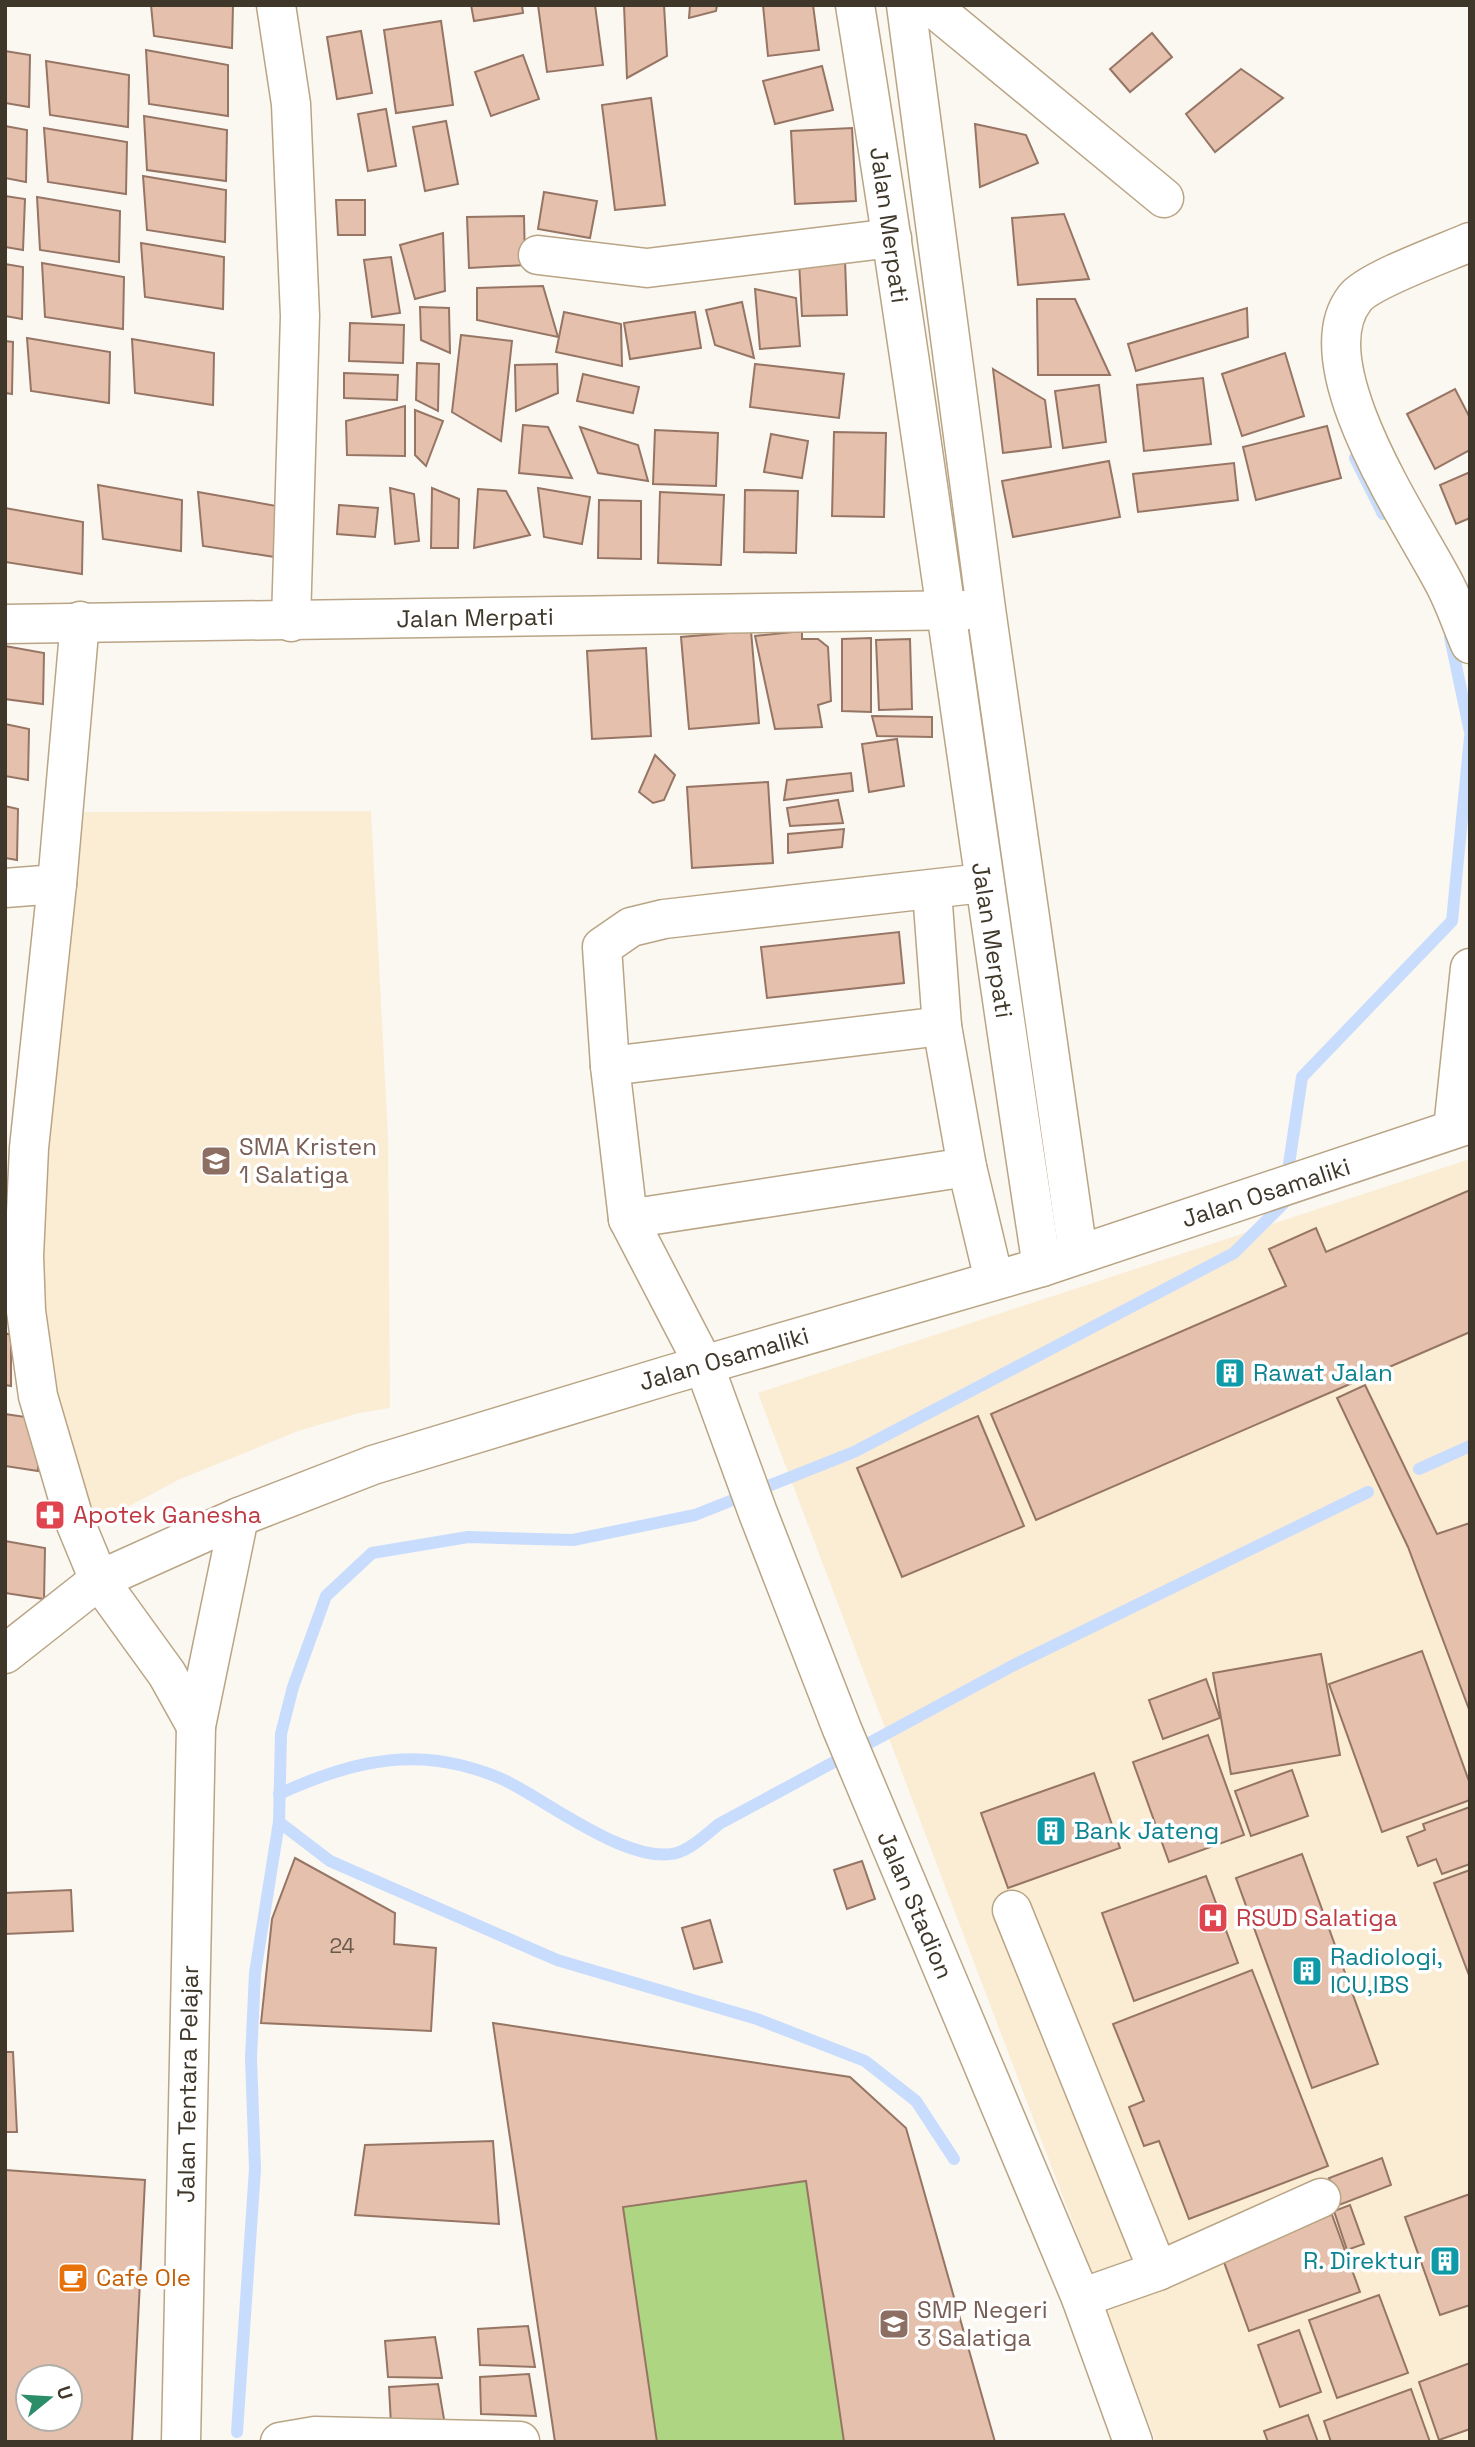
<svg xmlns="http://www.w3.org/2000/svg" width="1475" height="2447" viewBox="0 0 1475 2447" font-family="'Space Grotesk',sans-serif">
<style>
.built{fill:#fbecd4}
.green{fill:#aed581}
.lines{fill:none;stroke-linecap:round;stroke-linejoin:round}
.stream{stroke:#c8dcfe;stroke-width:12}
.building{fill:#e4c0ad;stroke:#967564;stroke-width:2;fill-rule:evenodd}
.minor-casing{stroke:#b9a585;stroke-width:41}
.major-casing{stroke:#b9a585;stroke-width:41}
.minor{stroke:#fff;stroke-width:38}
.major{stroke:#fff;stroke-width:38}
.labels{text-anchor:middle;stroke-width:7;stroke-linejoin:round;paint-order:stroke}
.number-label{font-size:21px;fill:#68594b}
.street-label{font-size:24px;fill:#3f372a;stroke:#fff}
.education-label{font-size:24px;fill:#785e54;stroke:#fff;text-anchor:start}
.culture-label{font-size:24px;fill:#0d838f;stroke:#fff;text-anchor:start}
.health-label{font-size:24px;fill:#be3a42;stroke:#fff;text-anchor:start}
.food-label{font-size:24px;fill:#c56008;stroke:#fff;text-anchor:start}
</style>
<rect width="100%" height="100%" fill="#fbf7f1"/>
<g class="built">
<path d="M371,811L388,1138L390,1408L359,1413L298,1431L178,1480L96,1524L77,1472L55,1388L44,1301V1185L79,812Z"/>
<path d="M1470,1159V2442H1156L758,1393Z"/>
</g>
<path class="green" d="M806,2181L844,2442H657L623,2207Z"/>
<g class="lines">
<g class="stream">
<path d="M1355,458L1383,514"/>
<path d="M1450,637L1470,732"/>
<path d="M1289,1164L1302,1077L1452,921L1470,737"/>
<path d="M1419,1469L1470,1446"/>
<path d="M279,1794C336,1768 396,1749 460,1765C476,1769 495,1775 510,1783C550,1803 640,1873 684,1850C697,1844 708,1833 719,1824L1012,1666L1368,1492"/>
<path d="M954,2159L916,2101L865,2061L757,2019L557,1960L330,1861L279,1822L281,1734L293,1687L326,1596L372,1553L468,1537L573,1540L695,1515L854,1452L1234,1253L1284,1203"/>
<path d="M237,2432L255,2169L251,2058L255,1973L279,1822"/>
</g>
</g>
<g class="building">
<path d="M151,5H233L232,48L154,36Z"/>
<path d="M471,5H522L523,13L474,21Z"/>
<path d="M538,5H595L603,65L547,72Z"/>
<path d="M624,5H664L667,56L627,78Z"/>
<path d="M690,5H717L716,11L689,18Z"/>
<path d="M763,5H813L819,50L768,56Z"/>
<path d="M441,21L453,105L396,113L384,30Z"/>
<path d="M361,31L372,93L337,99L327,37Z"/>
<path d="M1152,33L1172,57L1130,92L1110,69Z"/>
<path d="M146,50L228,65V116L149,104Z"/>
<path d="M5,51L30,55L29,107L5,103Z"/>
<path d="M523,55L539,99L491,116L475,72Z"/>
<path d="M46,61L129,75L128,127L50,115Z"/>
<path d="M822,66L833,110L775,124L763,81Z"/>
<path d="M1241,69L1283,98L1215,152L1186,114Z"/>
<path d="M651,98L665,205L615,210L602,105Z"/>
<path d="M386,109L396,166L368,171L358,114Z"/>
<path d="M144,116L227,130L226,181L147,170Z"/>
<path d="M446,121L458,184L425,191L413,127Z"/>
<path d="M975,124L1026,135L1038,163L980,187Z"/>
<path d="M5,126L27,130L26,182L5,178Z"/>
<path d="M44,128L127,142L126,194L48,182Z"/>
<path d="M852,128L856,201L795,204L791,131Z"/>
<path d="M143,176L226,190L225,242L147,230Z"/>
<path d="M544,192L597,201L590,238L538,229Z"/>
<path d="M5,196L25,199L23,250L5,247Z"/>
<path d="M37,197L120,211L119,262L40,250Z"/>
<path d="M336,200H365V235H338Z"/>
<path d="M1064,214L1089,279L1018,285L1012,218Z"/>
<path d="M524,216L525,265L469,268L467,217Z"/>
<path d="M443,233L445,291L415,299L400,245Z"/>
<path d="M141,243L224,257L223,309L145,297Z"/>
<path d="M391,257L400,313L372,317L364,260Z"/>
<path d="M845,260L847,315L802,316L799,261Z"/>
<path d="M42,263L124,277L123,329L45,317Z"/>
<path d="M5,264L23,267L22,319L5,316Z"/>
<path d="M543,286L558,337L477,320V288Z"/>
<path d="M755,289L796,298L800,346L760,349Z"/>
<path d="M1037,299H1075L1110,375H1038Z"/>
<path d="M742,302L754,358L715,345L706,310Z"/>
<path d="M420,307L449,308L450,353L421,340Z"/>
<path d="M1247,308L1248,337L1136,371L1128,344Z"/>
<path d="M564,312L621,324L622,366L556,352Z"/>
<path d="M695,312L701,348L630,359L624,323Z"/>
<path d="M350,323L404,325L403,363L349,361Z"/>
<path d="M461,335L512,341L501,441L452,412Z"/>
<path d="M27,338L110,352L109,403L31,391Z"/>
<path d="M132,339L214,353L213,405L135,393Z"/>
<path d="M5,341L13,342L12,394L5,393Z"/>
<path d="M1285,353L1304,416L1242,436L1222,374Z"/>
<path d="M417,363L439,364L438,411L416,400Z"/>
<path d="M557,364L558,393L516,411L515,365Z"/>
<path d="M755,364L844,374L839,418L750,407Z"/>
<path d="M993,369L1045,400L1051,447L1003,453Z"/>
<path d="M344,373L398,375L397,400L344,398Z"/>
<path d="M583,374L639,387L633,413L577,401Z"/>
<path d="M1203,378L1211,444L1144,451L1137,385Z"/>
<path d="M1099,385L1106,442L1063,448L1055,391Z"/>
<path d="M1455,389L1470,418V450L1435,469L1407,414Z"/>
<path d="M405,406V456L347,455L346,421Z"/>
<path d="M415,410L443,421L426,466L415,455Z"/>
<path d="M523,425L548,427L572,478L519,473Z"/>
<path d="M1327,426L1341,478L1256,500L1243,447Z"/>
<path d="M580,427L638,445L648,481L598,473Z"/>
<path d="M655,430L718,433L716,486L653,484Z"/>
<path d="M834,432L886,433L884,517L832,516Z"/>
<path d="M771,434L808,441L802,478L764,472Z"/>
<path d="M1109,461L1120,517L1013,537L1002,481Z"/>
<path d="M1234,463L1238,500L1138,512L1133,474Z"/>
<path d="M1470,472V518L1456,524L1440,485Z"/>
<path d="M98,485L182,500L181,551L103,539Z"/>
<path d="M390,488L414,494L419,541L395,544Z"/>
<path d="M432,488L459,499L458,548H431Z"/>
<path d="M538,488L590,497L582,544L544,537Z"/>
<path d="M478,489L506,491L530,535L474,548Z"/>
<path d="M745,490L798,491L796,553L744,552Z"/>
<path d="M198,492L282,507L281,558L203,546Z"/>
<path d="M660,492L724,495L721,565L658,563Z"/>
<path d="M599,500L641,501V559L598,558Z"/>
<path d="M339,505L378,508L375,537L337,534Z"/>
<path d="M5,508L83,522L82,574L5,562Z"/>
<path d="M751,631L759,723L689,729L681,637Z"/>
<path d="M802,631V639H818L828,647L831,701L818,705L822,727L775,729L755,636Z"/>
<path d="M871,638V712L842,711V639Z"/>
<path d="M910,639L912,709L879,710L876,640Z"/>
<path d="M5,646L44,653L43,704L5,699Z"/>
<path d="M646,648L651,736L592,739L587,651Z"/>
<path d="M872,716L932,717V737L877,736Z"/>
<path d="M5,724L29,729L28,780L5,776Z"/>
<path d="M897,739L904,786L869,792L862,744Z"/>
<path d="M655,755L675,775L664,800L653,803L639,792Z"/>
<path d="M851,773L853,791L784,800L787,780Z"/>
<path d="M768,782L773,863L692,868L687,787Z"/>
<path d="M838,800L843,823L790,826L787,808Z"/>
<path d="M5,806L18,809L17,860L5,858Z"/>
<path d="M844,829L842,847L788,853V834Z"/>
<path d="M899,932L904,983L767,998L761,947Z"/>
<path d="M1470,1190V1332L1036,1520L991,1414L1286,1286L1269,1249L1316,1228L1326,1252Z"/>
<path d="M5,1333L11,1335V1386L5,1385Z"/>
<path d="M1365,1385L1437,1534L1470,1523V1712L1408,1547L1337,1398Z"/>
<path d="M5,1414L39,1419L38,1471L5,1466Z"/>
<path d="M978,1416L1024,1526L902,1577L857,1468Z"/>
<path d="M5,1541L45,1548L44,1599L5,1593Z"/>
<path d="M1422,1651L1470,1784V1800L1382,1832L1329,1684Z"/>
<path d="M1321,1654L1340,1755L1231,1774L1213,1673Z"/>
<path d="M1206,1679L1220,1718L1163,1739L1149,1700Z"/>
<path d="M1208,1735L1244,1835L1169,1862L1133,1762Z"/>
<path d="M1292,1770L1308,1816L1251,1836L1235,1791Z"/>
<path d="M1094,1773L1120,1848L1008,1888L981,1813Z"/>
<path d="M1470,1807V1864L1442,1874L1436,1859L1418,1866L1407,1837L1425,1830L1423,1824Z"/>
<path d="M1302,1854L1378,2064L1312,2088L1236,1878Z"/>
<path d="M295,1858L395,1913L394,1944L436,1948L431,2031L261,2023L272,1919Z"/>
<path d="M862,1861L875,1899L847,1909L834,1870Z"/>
<path d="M1470,1870V1978L1434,1883Z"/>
<path d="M1206,1876L1238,1963L1134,2001L1102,1913Z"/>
<path d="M71,1890L73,1931L5,1934V1893Z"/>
<path d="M710,1920L722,1962L694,1969L682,1928Z"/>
<path d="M1252,1970L1328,2166L1189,2219L1159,2141L1144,2146L1129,2107L1144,2101L1113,2024Z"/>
<path d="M493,2023L850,2077L906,2128L995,2442H844L806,2181L623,2207L657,2442H555Z"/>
<path d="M5,2052H13L17,2132H5Z"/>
<path d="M493,2141L499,2224L355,2215L365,2145Z"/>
<path d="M1382,2158L1391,2185L1339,2205L1329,2178Z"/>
<path d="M5,2170L145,2180L132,2442H5ZM28,2377H70V2419H28Z"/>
<path d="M1470,2194V2305L1440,2315L1405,2217Z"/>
<path d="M1350,2205L1364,2244L1347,2250L1334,2211Z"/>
<path d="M1331,2212L1360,2292L1249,2331L1220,2251Z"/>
<path d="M1379,2295L1408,2373L1337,2398L1309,2320Z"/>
<path d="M528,2326L535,2367L480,2365L478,2329Z"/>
<path d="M1299,2330L1321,2392L1280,2407L1258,2345Z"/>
<path d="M435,2337L442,2378L388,2377L385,2341Z"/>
<path d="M1470,2363V2429L1439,2440L1419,2382Z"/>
<path d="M529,2374L536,2416L481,2414L480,2377Z"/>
<path d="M438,2384L445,2425L391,2424L389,2387Z"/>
<path d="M1411,2389L1430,2442H1331L1324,2421Z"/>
<path d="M1308,2415L1318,2442H1268L1264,2431Z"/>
</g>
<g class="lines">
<g class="minor-casing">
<g id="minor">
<path d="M276,5L291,104L300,316L291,622"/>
<path d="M855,5C923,425 977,847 1042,1267"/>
<path d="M906,5L986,609L1078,1254"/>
<path d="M930,5L1164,198"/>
<path d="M1470,242C1445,253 1369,280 1355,298C1303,363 1411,520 1443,581C1454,601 1461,623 1470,644"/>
<path d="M538,255L647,268L892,238"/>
<path d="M80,621L57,884L29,1148L24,1256L26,1311L38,1396L75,1522L99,1580L167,1674L196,1726"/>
<path d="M5,624L969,610"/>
<path d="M983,883L664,919L631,927L602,947L610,1066L628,1219L704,1365L758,1513L842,1729L1081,2298L1133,2442"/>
<path d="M5,888L57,884"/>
<path d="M942,1026L967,1167L994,1280"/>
<path d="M610,1066L942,1026L932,891"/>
<path d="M1453,1129L1470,968"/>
<path d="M628,1219L967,1167"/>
<path d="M1012,1910L1158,2271"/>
<path d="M1081,2298L1158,2271L1321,2198"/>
<path d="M181,2442L196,1726L239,1517"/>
<path d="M280,2442L315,2436L520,2441"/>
</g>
</g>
<g class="major-casing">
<path id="major" d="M5,1654L99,1580L239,1517L373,1465L669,1375L1042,1267L1470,1124"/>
</g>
<use href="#minor" class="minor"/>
<use href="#major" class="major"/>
</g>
<defs>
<g id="school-square" transform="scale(1.575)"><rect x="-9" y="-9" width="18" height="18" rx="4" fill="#8d6e63" stroke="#fff"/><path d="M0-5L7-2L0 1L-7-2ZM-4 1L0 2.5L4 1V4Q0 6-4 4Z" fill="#fff"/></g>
<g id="building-square" transform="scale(1.575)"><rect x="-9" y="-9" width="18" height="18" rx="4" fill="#0f9aa8" stroke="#fff"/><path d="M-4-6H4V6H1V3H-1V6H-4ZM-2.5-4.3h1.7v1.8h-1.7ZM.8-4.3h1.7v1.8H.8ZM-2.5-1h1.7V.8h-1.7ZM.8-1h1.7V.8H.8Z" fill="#fff"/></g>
<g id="pharmacy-square" transform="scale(1.575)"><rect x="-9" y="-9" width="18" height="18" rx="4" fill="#e0444e" stroke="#fff"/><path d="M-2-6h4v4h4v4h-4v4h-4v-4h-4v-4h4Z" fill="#fff"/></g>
<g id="hospital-square" transform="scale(1.575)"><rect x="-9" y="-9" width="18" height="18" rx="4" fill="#e0444e" stroke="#fff"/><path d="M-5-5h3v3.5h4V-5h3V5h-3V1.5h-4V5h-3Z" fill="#fff"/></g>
<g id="cafe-square" transform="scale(1.575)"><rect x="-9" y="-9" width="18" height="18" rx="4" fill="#e8710a" stroke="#fff"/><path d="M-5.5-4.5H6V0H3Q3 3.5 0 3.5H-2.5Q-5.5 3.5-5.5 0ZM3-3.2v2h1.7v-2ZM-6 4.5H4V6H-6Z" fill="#fff"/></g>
</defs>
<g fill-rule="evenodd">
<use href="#school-square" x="216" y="1161"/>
<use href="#building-square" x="1230" y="1373"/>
<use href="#pharmacy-square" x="50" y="1515"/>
<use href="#building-square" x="1051" y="1831"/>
<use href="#hospital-square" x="1213" y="1918"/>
<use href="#building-square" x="1307" y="1971"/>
<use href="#building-square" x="1445" y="2261"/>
<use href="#cafe-square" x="73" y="2278"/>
<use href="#school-square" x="894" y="2324"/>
</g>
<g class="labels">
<g class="number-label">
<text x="342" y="1953">24</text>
</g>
<g class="street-label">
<text transform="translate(889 225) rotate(82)" y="8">Jalan Merpati</text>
<text transform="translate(475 618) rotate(-1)" y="8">Jalan Merpati</text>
<text transform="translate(992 940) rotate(81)" y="8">Jalan Merpati</text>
<text transform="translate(1266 1193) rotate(-18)" y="8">Jalan Osamaliki</text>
<text transform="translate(724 1359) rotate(-16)" y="8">Jalan Osamaliki</text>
<text transform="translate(915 1905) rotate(67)" y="8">Jalan Stadion</text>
<text transform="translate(188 2084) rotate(-89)" y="8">Jalan Tentara Pelajar</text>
</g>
<g class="education-label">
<text x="239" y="1155">SMA Kristen<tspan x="239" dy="28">1 Salatiga</tspan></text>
<text x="917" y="2318">SMP Negeri<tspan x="917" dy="28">3 Salatiga</tspan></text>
</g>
<g class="culture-label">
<text x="1253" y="1381">Rawat Jalan</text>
<text x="1074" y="1839">Bank Jateng</text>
<text x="1330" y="1965">Radiologi,<tspan x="1330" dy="28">ICU,IBS</tspan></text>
<text x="1422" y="2269" text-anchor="end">R. Direktur</text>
</g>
<g class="health-label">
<text x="73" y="1523">Apotek Ganesha</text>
<text x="1236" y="1926">RSUD Salatiga</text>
</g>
<g class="food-label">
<text x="96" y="2286">Cafe Ole</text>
</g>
</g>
<rect width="1475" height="2447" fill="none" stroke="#3f372a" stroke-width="14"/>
<g transform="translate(49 2398) rotate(72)"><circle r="33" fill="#ffffff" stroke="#b2afaa" stroke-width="2"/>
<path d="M0-5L12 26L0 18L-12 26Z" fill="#2b8e68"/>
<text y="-10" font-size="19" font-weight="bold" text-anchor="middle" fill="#3f372a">U</text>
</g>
</svg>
